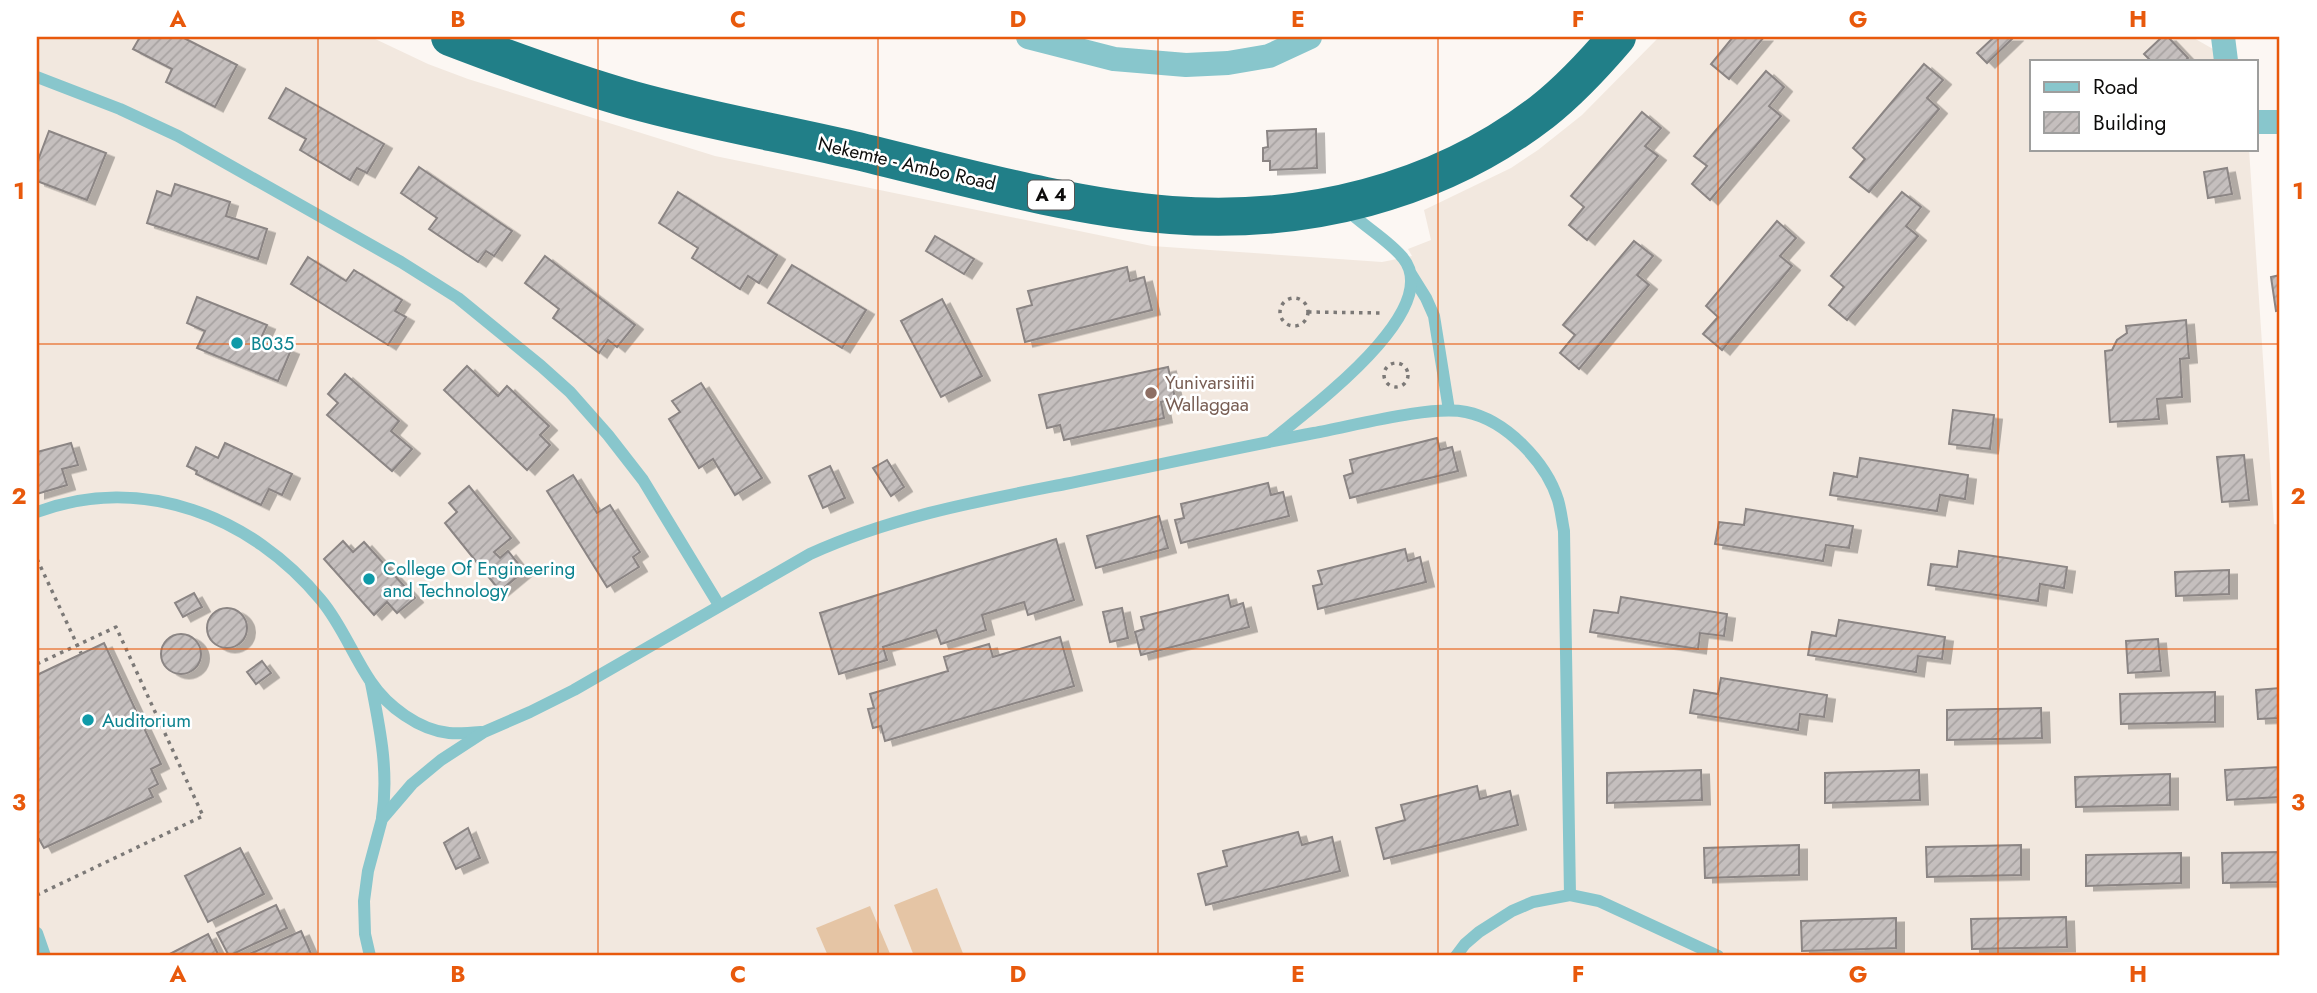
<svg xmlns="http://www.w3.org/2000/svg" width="2317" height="993" viewBox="0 0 2317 993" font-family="Jost,sans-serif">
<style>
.built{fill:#f2e8df}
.garden{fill:#e5c5a5}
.building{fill:url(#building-hatch);stroke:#8b8584;stroke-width:2;filter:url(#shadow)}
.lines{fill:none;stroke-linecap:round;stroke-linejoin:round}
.path{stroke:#7c7977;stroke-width:3.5;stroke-dasharray:3.5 5;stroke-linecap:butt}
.lane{stroke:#88c6cc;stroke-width:12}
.street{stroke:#88c6cc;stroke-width:24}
.highway{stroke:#217f88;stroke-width:38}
.grid{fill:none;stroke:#e8590c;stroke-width:2;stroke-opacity:0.55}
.culture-dot{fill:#0f9aa8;stroke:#fff;stroke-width:2.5}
.education-dot{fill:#8d6e63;stroke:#fff;stroke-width:2.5}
.labels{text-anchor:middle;stroke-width:5;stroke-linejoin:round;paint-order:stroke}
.shield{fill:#fff;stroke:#565554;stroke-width:2}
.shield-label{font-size:18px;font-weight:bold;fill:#0d0c0b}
.street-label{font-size:19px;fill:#0d0c0b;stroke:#fff}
.culture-label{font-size:19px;fill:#0d838f;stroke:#fff;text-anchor:start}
.education-label{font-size:19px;fill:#785e54;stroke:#fff;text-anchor:start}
.neatline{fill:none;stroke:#e8590c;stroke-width:2.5}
.grid-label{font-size:23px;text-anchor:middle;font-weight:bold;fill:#e8590c}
</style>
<defs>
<pattern id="building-hatch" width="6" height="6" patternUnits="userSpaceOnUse" patternTransform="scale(1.75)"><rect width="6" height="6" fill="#c5bfbe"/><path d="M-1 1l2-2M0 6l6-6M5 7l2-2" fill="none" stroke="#a8a3a2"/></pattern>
<filter id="shadow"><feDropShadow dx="8" dy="4.5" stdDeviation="0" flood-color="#0004"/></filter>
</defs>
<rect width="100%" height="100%" fill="#fcf7f3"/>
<path class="built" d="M37,37H371L428,64L468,79L715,156L1152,246L1382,262L1412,256L1408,249L1431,240L1424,210L1511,168L1538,150L1582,115L1659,37H2192L2220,53L2221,61H2032V149H2249L2274,524L2280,525V956H37Z"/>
<g class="garden">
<path d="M937,888L964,956H914L894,905Z"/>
<path d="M870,906L891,956H828L816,928Z"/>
</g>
<g class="building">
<path d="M140,37H182L237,65L215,107L166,82L172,69L133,49Z"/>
<path d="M1733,37H1764L1729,79L1711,64Z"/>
<path d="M1994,37H2014L1987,63L1977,53Z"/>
<path d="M2162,37H2168L2188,58L2185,61H2151L2144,54Z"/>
<path d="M1924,64L1943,80L1927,98L1939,109L1869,192L1850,177L1865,159L1853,148Z"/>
<path d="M1766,71L1784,87L1769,106L1781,116L1710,200L1692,184L1707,166L1694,156Z"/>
<path d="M286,88L384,144L367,173L357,168L350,180L300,150L306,139L269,118Z"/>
<path d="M1642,112L1661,128L1645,146L1658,156L1587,240L1569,225L1584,207L1571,196Z"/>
<path d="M1316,129L1317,168L1270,170V161H1263V148L1268,147L1267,131Z"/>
<path d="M49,131L106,153L87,200L37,181V163Z"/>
<path d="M419,167L512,231L494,256L486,251L478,262L429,229L437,218L401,193Z"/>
<path d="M2227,168L2232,194L2208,198L2204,172Z"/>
<path d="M175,184L230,202L226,216L267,229L258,259L147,223L157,191L171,196Z"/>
<path d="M678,192L777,255L759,283L748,276L740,289L692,258L698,248L659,223Z"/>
<path d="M1902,192L1921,207L1906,226L1918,236L1847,320L1829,305L1844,287L1831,276Z"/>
<path d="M1777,221L1796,238L1780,256L1792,266L1722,350L1703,334L1718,317L1706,306Z"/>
<path d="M935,236L974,259L964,274L926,251Z"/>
<path d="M1634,241L1653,256L1637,275L1649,285L1579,369L1560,353L1575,335L1563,325Z"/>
<path d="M545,256L635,325L617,347L608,340L599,353L553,318L559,309L525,283Z"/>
<path d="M308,257L346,281L354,270L402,300L395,311L406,317L388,345L291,284Z"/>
<path d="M792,265L866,310L842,348L768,303Z"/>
<path d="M1127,267L1130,281L1144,277L1152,310L1025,342L1017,309L1032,305L1028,291Z"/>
<path d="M2280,275V310L2276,311L2271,277Z"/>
<path d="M197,297L267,325L261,338L291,350L278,381L197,348L205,331L187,323Z"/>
<path d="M942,299L982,376L941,397L901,321Z"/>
<path d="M2186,320L2189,358L2180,359L2182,397L2157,399L2159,419L2110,422L2105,351L2112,350L2117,340L2127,333L2126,326Z"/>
<path d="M467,366L498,396L507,386L549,426L540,435L550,445L527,470L444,390Z"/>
<path d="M1168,367L1175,398L1161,402L1164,418L1064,440L1060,425L1047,428L1039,395Z"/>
<path d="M345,374L399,421L391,431L412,449L392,471L327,415L338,403L328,394Z"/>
<path d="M701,383L762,478L735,495L713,459L699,468L669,419L680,412L672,401Z"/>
<path d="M1953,410L1994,415L1990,449L1949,444Z"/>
<path d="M1437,438L1440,450L1452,447L1458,471L1350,498L1344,476L1353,473L1350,460Z"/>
<path d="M71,443L78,465L62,469L67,485L37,494V452Z"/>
<path d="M225,443L292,474L282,495L269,489L261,505L196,474L197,471L187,466L196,447L218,458Z"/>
<path d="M2244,455L2249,500L2222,502L2217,457Z"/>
<path d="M1860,458L1968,475L1965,499L1940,495L1937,511L1830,495L1834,473L1857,477Z"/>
<path d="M887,460L904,487L891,496L873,468Z"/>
<path d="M830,466L845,498L823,508L809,476Z"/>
<path d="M573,475L597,513L610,505L640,552L633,557L639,567L607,587L547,491Z"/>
<path d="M1268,483L1271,495L1283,492L1289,516L1181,543L1175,520L1184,518L1181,504Z"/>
<path d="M469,486L511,538L494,552L500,558L508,551L524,571L500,591L445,523L457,512L449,503Z"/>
<path d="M1746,509L1853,526L1849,548L1826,545L1823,561L1715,544L1719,522L1744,525Z"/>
<path d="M1159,516L1168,548L1096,568L1087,536Z"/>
<path d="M1056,539L1074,600L1028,615L1024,602L982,615L986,630L941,644L936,630L883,647L887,660L839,674L820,613Z"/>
<path d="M343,541L353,552L364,542L415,598L397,613L387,602L374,615L324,559Z"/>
<path d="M1405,549L1408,561L1420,557L1426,582L1318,609L1313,586L1322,584L1318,571Z"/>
<path d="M1959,551L2067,567L2064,588L2040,584L2038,601L1928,585L1931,564L1957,567Z"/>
<path d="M2229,570V594L2176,596L2175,572Z"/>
<path d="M194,593L202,607L183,617L175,603Z"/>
<path d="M1228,595L1231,607L1243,603L1249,627L1141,655L1135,632L1144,629L1141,617Z"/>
<path d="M1621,597L1727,614L1724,636L1700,633L1698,649L1590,632L1594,610L1618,613Z"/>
<path d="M1122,608L1128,638L1110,642L1103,612Z"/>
<circle cx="227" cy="628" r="20"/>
<path d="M1839,620L1945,637L1942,659L1918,656L1916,672L1808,655L1812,632L1836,636Z"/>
<circle cx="181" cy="654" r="20"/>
<path d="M1060,637L1074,686L885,741L881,726L873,728L868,709L874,708L870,694L948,671L944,657L989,644L993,657Z"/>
<path d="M2158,639L2161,671L2128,673L2126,641Z"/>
<path d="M104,643L161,764L151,769L158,784L149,789L153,797L44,848L39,839L37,840V675Z"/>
<path d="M262,661L271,673L256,684L247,672Z"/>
<path d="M1721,678L1827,695L1824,717L1800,714L1798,730L1690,713L1694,690L1718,694Z"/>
<path d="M2280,688V718L2258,719L2256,690Z"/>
<path d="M2215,692V722L2121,724L2120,694Z"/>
<path d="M2041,708L2042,738L1947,740V710Z"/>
<path d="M2280,767V797L2227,800L2225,770Z"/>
<path d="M1701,770L1702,800L1607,803V773Z"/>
<path d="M1919,770L1920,800L1825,803V773Z"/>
<path d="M2170,774V805L2076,807L2075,777Z"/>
<path d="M1477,786L1480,799L1510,791L1518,825L1384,859L1376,828L1405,820L1401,805Z"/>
<path d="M468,828L480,858L456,869L444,843Z"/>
<path d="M1298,832L1302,845L1332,837L1340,871L1206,905L1198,874L1227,866L1223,851Z"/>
<path d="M1799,845V875L1705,878L1704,848Z"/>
<path d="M2021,845V875L1927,877L1926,847Z"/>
<path d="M240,848L264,894L208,922L185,876Z"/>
<path d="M2280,852V882L2223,883L2222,853Z"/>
<path d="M2181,853V883L2086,886V855Z"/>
<path d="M276,905L287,928L229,956L217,933Z"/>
<path d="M2066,917L2067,947L1972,949L1971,919Z"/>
<path d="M1896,918V948L1802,951L1801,921Z"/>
<path d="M301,931L312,956H245Z"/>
<path d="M208,934L219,956H166Z"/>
</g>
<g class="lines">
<g class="path">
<circle cx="1294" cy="312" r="14"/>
<path d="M1308,312L1383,313"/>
<circle cx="1396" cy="375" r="12"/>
<path d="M37,559L81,653"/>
<path d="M37,664L116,627L203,816L37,895"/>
</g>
<g class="lane">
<path d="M37,77L120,109L178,136L401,262L458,298L541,366L570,392L608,435L643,480L719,605"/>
<path d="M1411,274L1426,298L1434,316L1449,410"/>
<path d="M1271,441C1305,412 1446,311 1403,258C1390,241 1362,225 1346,209"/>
<path d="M37,512C142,473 252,516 321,600C342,625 353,656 371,682C387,706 419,730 449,733C459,734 470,733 481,732"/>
<path d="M371,683C380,729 389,771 382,818"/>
<path d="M37,933L45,956"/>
<path d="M370,956L365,934L364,901L368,871L382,819L412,784L441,760L484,732L530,712L574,690L810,554C891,517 978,501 1065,484C1148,467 1231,449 1314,433C1353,426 1430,405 1466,412C1506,420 1546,462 1558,500C1561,510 1562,521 1564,531L1570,895"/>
<path d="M1456,956L1465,944L1479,932L1512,911L1533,902L1570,895L1599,901L1718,956"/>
</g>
<g class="street">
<path d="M1028,37L1114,59L1186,65L1228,63L1269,56L1310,37"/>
<path d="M2223,37L2226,61"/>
<path d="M2256,122H2280"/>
</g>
<path class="highway" d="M450,37C510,60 570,82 633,100C705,120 780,133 853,150C954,174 1067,207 1171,215C1303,225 1437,193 1542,112C1570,90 1594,64 1617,37"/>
</g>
<path class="grid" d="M318,37V956M598,37V956M878,37V956M1158,37V956M1438,37V956M1718,37V956M1998,37V956M37,344H2280M37,649H2280"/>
<g class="culture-dot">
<circle cx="237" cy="343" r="7"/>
<circle cx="369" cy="579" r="7"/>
<circle cx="88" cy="720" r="7"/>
</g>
<circle class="education-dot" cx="1151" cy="393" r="7"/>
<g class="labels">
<rect class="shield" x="1028" y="180.5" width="46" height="29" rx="5"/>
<g class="shield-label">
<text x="1051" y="201">A 4</text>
</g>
<g class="street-label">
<text transform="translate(907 163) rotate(13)" y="7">Nekemte - Ambo Road</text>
</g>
<g class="culture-label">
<text x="251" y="350">B035</text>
<text x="383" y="575">College Of Engineering<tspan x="383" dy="22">and Technology</tspan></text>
<text x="102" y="727">Auditorium</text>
</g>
<g class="education-label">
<text x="1165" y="389">Yunivarsiitii<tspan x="1165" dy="22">Wallaggaa</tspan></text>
</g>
</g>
<rect width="2317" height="993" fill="none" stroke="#ffffff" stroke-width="77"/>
<rect x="2030" y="60" width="228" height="91" fill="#ffffff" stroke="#9e9e9d" stroke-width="2"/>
<rect x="2044" y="82" width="35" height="10" fill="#88c6cc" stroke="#9e9e9d" stroke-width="2"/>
<text x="2093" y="94" font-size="21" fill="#0d0c0b">Road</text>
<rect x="2044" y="112" width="35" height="21" fill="url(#building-hatch)" stroke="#9e9e9d" stroke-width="2"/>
<text x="2093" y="130" font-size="21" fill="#0d0c0b">Building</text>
<rect x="38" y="38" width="2240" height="916" class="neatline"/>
<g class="grid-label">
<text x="178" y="27">A</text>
<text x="458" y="27">B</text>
<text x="738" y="27">C</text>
<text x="1018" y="27">D</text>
<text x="1298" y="27">E</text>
<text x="1578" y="27">F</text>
<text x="1858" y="27">G</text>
<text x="2138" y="27">H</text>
<text x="19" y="199">1</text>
<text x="2298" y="199">1</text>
<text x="19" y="504">2</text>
<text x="2298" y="504">2</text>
<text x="19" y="810">3</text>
<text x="2298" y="810">3</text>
<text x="178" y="982">A</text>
<text x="458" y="982">B</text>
<text x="738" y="982">C</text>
<text x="1018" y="982">D</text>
<text x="1298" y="982">E</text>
<text x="1578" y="982">F</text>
<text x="1858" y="982">G</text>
<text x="2138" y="982">H</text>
</g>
</svg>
